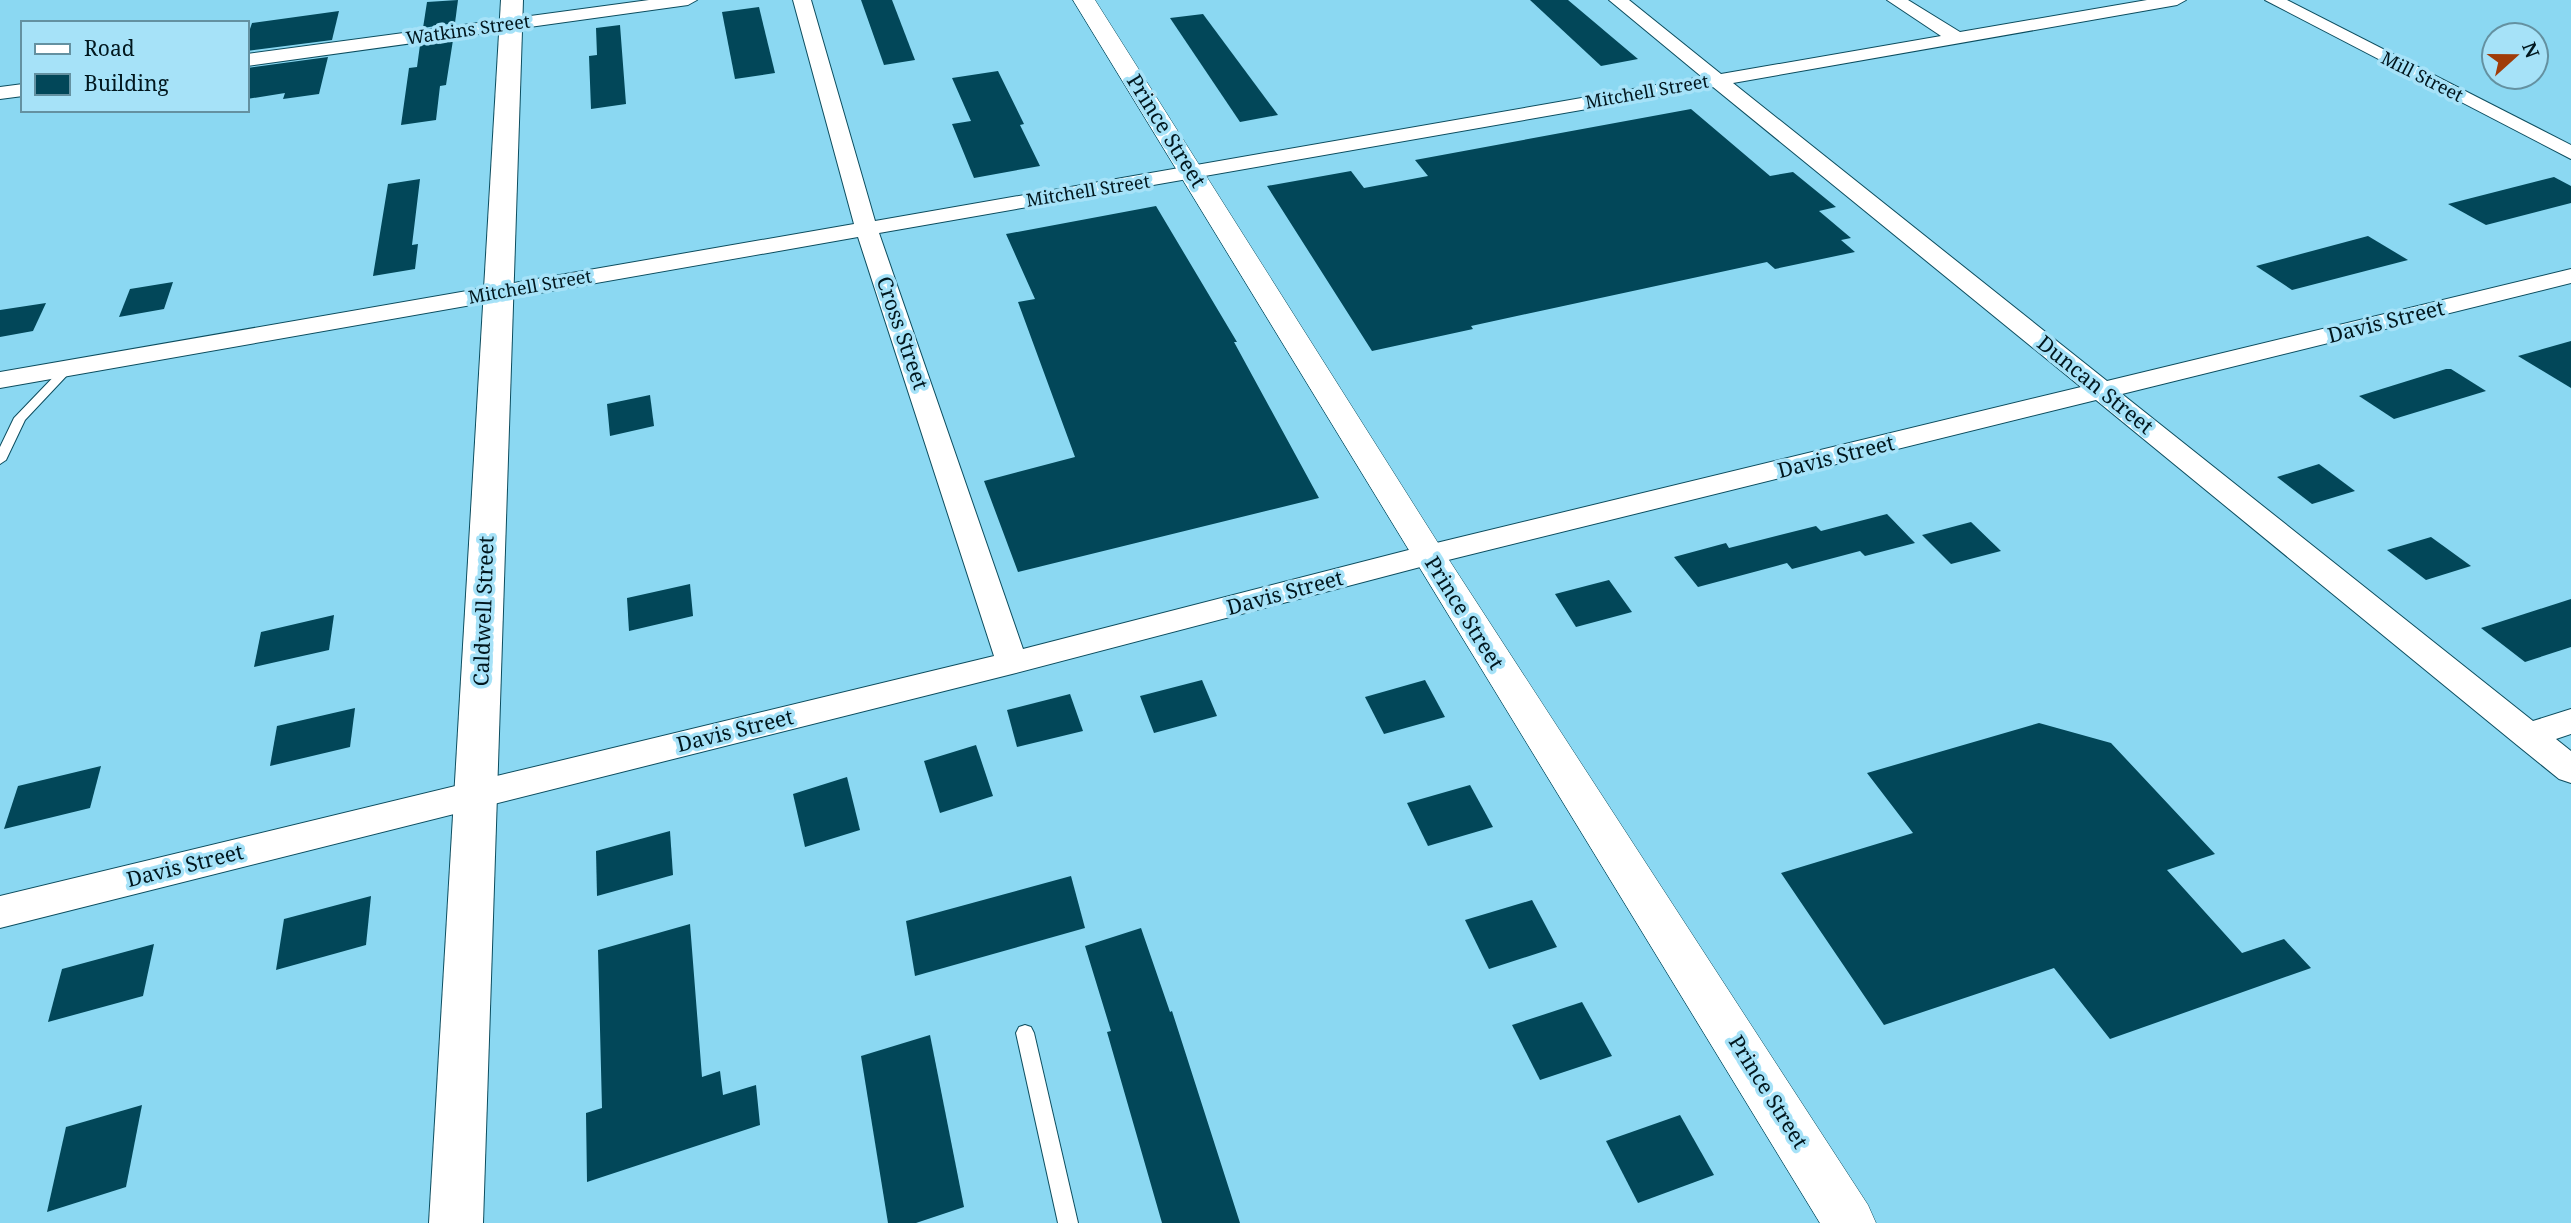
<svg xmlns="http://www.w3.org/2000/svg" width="2571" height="1223" viewBox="0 0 2571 1223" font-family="'Noto Serif',serif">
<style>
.building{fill:#024759}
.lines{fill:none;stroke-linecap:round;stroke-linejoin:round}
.service-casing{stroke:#0c4d5f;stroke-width:2}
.minor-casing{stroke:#0c4d5f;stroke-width:2}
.tertiary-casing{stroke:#0c4d5f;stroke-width:1}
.secondary-casing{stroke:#0c4d5f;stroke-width:2}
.service{fill:#fff;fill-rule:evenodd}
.minor{fill:#fff;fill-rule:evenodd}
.tertiary{fill:#fff;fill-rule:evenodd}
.secondary{fill:#fff;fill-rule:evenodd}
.labels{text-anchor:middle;stroke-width:7;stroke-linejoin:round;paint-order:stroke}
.far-street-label{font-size:18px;fill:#01171e;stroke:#a6e2f8}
.street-label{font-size:21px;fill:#01171e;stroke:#a6e2f8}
</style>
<rect width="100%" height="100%" fill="#8bd8f2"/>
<g class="building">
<path d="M458,0L455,23L423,28L427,2Z"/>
<path d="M861,0H892L915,60L884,65Z"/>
<path d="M1530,0H1568L1638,59L1601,66Z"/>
<path d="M759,7L775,73L735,79L722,12Z"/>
<path d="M339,11L332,40L247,51V38L252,23Z"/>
<path d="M1203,14L1278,115L1240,122L1170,18Z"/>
<path d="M620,25L626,104L591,109L589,56L597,55L596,28Z"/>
<path d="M453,40L446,85L440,86L436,120L401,125L409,68L417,67L420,45Z"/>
<path d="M328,57L319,94L283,99L285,93L247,99V68Z"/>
<path d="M998,71L1024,124L1020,125L1040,166L974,178L952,124L971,121L952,78Z"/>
<path d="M1691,109L1770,176L1793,172L1836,207L1819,211L1851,238L1841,240L1855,252L1775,269L1767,262L1471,326L1473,329L1372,351L1267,186L1351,171L1364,188L1428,176L1415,160Z"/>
<path d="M2554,177L2571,186V203L2486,225L2448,204Z"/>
<path d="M420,179L412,245L418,244L415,269L373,276L388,184Z"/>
<path d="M1156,206L1237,342H1234L1319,498L1018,572L984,481L1075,457L1018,302L1035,299L1006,234Z"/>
<path d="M2368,236L2408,260L2292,290L2256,266Z"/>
<path d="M173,282L164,309L119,317L130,289Z"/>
<path d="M46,303L33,331L0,337V310Z"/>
<path d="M2571,341V388L2518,356Z"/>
<path d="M2446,369H2451L2486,391L2394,419L2359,396Z"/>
<path d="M650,395L654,426L610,436L607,404Z"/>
<path d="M2319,464L2355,491L2312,504L2277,477Z"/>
<path d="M1887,514L1915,543L1865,556L1860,551L1792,569L1787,563L1698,587L1674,557L1726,543L1729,548L1816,526L1821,531Z"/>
<path d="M1971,522L2001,551L1951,564L1922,535Z"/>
<path d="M2431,537L2471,566L2426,580L2387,550Z"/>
<path d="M1609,580L1632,612L1576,627L1555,594Z"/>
<path d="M690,584L693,616L629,631L627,598Z"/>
<path d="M2571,599V647L2525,662L2481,628Z"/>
<path d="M334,615L329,650L254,667L261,632Z"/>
<path d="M1202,680L1217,716L1154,733L1140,696Z"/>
<path d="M1425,680L1445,717L1384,734L1365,697Z"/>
<path d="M1070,694L1083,731L1017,747L1007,710Z"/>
<path d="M355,708L350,747L270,766L277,726Z"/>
<path d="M2039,723L2111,743L2215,854L2167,870L2242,953L2284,939L2311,968L2110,1039L2054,968L1884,1025L1781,873L1913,833L1867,773Z"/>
<path d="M976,745L993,796L940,813L924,761Z"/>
<path d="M101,766L90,808L4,829L18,786Z"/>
<path d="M847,777L860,830L805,847L793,794Z"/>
<path d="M1470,785L1493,827L1428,846L1407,803Z"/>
<path d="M670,831L673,875L597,896L596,851Z"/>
<path d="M1071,876L1085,928L915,976L906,921Z"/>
<path d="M371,896L366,945L276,970L284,919Z"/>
<path d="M1532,900L1557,947L1489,969L1465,920Z"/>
<path d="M690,924L702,1077L720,1071L723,1095L756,1085L760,1125L587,1182L586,1113L602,1108L598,950Z"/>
<path d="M1141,928L1170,1012L1172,1011L1240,1223H1162L1107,1032L1111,1031L1085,946Z"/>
<path d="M154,944L143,996L48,1022L62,969Z"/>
<path d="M1582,1002L1612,1056L1540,1080L1512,1025Z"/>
<path d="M930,1035L964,1207L916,1223H888L861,1056Z"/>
<path d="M142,1105L126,1187L47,1212L66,1127Z"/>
<path d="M1680,1115L1714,1175L1638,1203L1606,1141Z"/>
</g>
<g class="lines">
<g class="service-casing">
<g id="service">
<path d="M67,365L73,369L25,420L6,460L0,464V447L14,418L63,367Z"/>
<path d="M1025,1025L1031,1027L1034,1033L1078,1223H1058L1016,1033L1019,1027Z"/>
</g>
</g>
<g class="minor-casing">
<g id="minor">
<path d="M649,0H697L688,5L247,66V54Z"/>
<path d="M793,0H811L875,221L1702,77L1609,0H1629L1721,74L1941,36L1887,0H1908L1960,32L2147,0H2186L2177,5L1733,83L2107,381L2571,269V283L2122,394L2533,721L2571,709V734L2556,739L2571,751V783L2559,779L2517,745L2096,400L1428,565L1012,674L0,928V896L994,656L858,237L0,388V372L854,224ZM1713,87L2081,387L1428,545L1023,649L879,233Z"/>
<path d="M2265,0H2287L2571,145V159Z"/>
<path d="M23,84V96L0,99V87Z"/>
</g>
</g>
<g class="tertiary-casing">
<path id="tertiary" d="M1073,0H1095L1440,546L1868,1205L1876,1223H1820Z"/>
</g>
<g class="secondary-casing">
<path id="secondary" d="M501,0H523L483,1223H429Z"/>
</g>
<use href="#service" class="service"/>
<use href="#minor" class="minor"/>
<use href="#tertiary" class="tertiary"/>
<use href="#secondary" class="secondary"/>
</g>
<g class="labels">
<g class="far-street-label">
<text transform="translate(468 30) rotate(-8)" y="6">Watkins Street</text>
<text transform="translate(2422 77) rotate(27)" y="6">Mill Street</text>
<text transform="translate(1647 92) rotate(-10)" y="6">Mitchell Street</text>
<text transform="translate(1088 191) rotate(-9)" y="6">Mitchell Street</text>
<text transform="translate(530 287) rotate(-10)" y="6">Mitchell Street</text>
</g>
<g class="street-label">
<text transform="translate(1166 131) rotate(58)" y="7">Prince Street</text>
<text transform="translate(2386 322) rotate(-14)" y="7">Davis Street</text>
<text transform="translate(902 333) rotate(71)" y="7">Cross Street</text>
<text transform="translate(2095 385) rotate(39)" y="7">Duncan Street</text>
<text transform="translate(1836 457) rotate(-14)" y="7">Davis Street</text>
<text transform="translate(1285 593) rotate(-15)" y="7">Davis Street</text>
<text transform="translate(484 611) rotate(-88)" y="7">Caldwell Street</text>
<text transform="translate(1464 613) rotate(58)" y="7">Prince Street</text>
<text transform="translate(735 731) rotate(-14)" y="7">Davis Street</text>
<text transform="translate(185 866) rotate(-14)" y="7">Davis Street</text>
<text transform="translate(1768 1092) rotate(58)" y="7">Prince Street</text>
</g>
</g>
<rect x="21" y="21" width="228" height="91" fill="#a6e2f8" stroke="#6491a1" stroke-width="2"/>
<rect x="35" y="44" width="35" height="10" fill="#ffffff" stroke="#6491a1" stroke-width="2"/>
<text x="84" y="56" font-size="21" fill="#01171e">Road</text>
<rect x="35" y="74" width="35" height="21" fill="#024759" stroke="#6491a1" stroke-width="2"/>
<text x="84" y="91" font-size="21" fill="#01171e">Building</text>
<g transform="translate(2515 56) rotate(69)"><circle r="33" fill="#a6e2f8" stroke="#6491a1" stroke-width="2"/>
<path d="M0-5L12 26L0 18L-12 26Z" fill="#a03c09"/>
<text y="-10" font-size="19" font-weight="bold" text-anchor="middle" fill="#01171e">N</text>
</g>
</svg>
